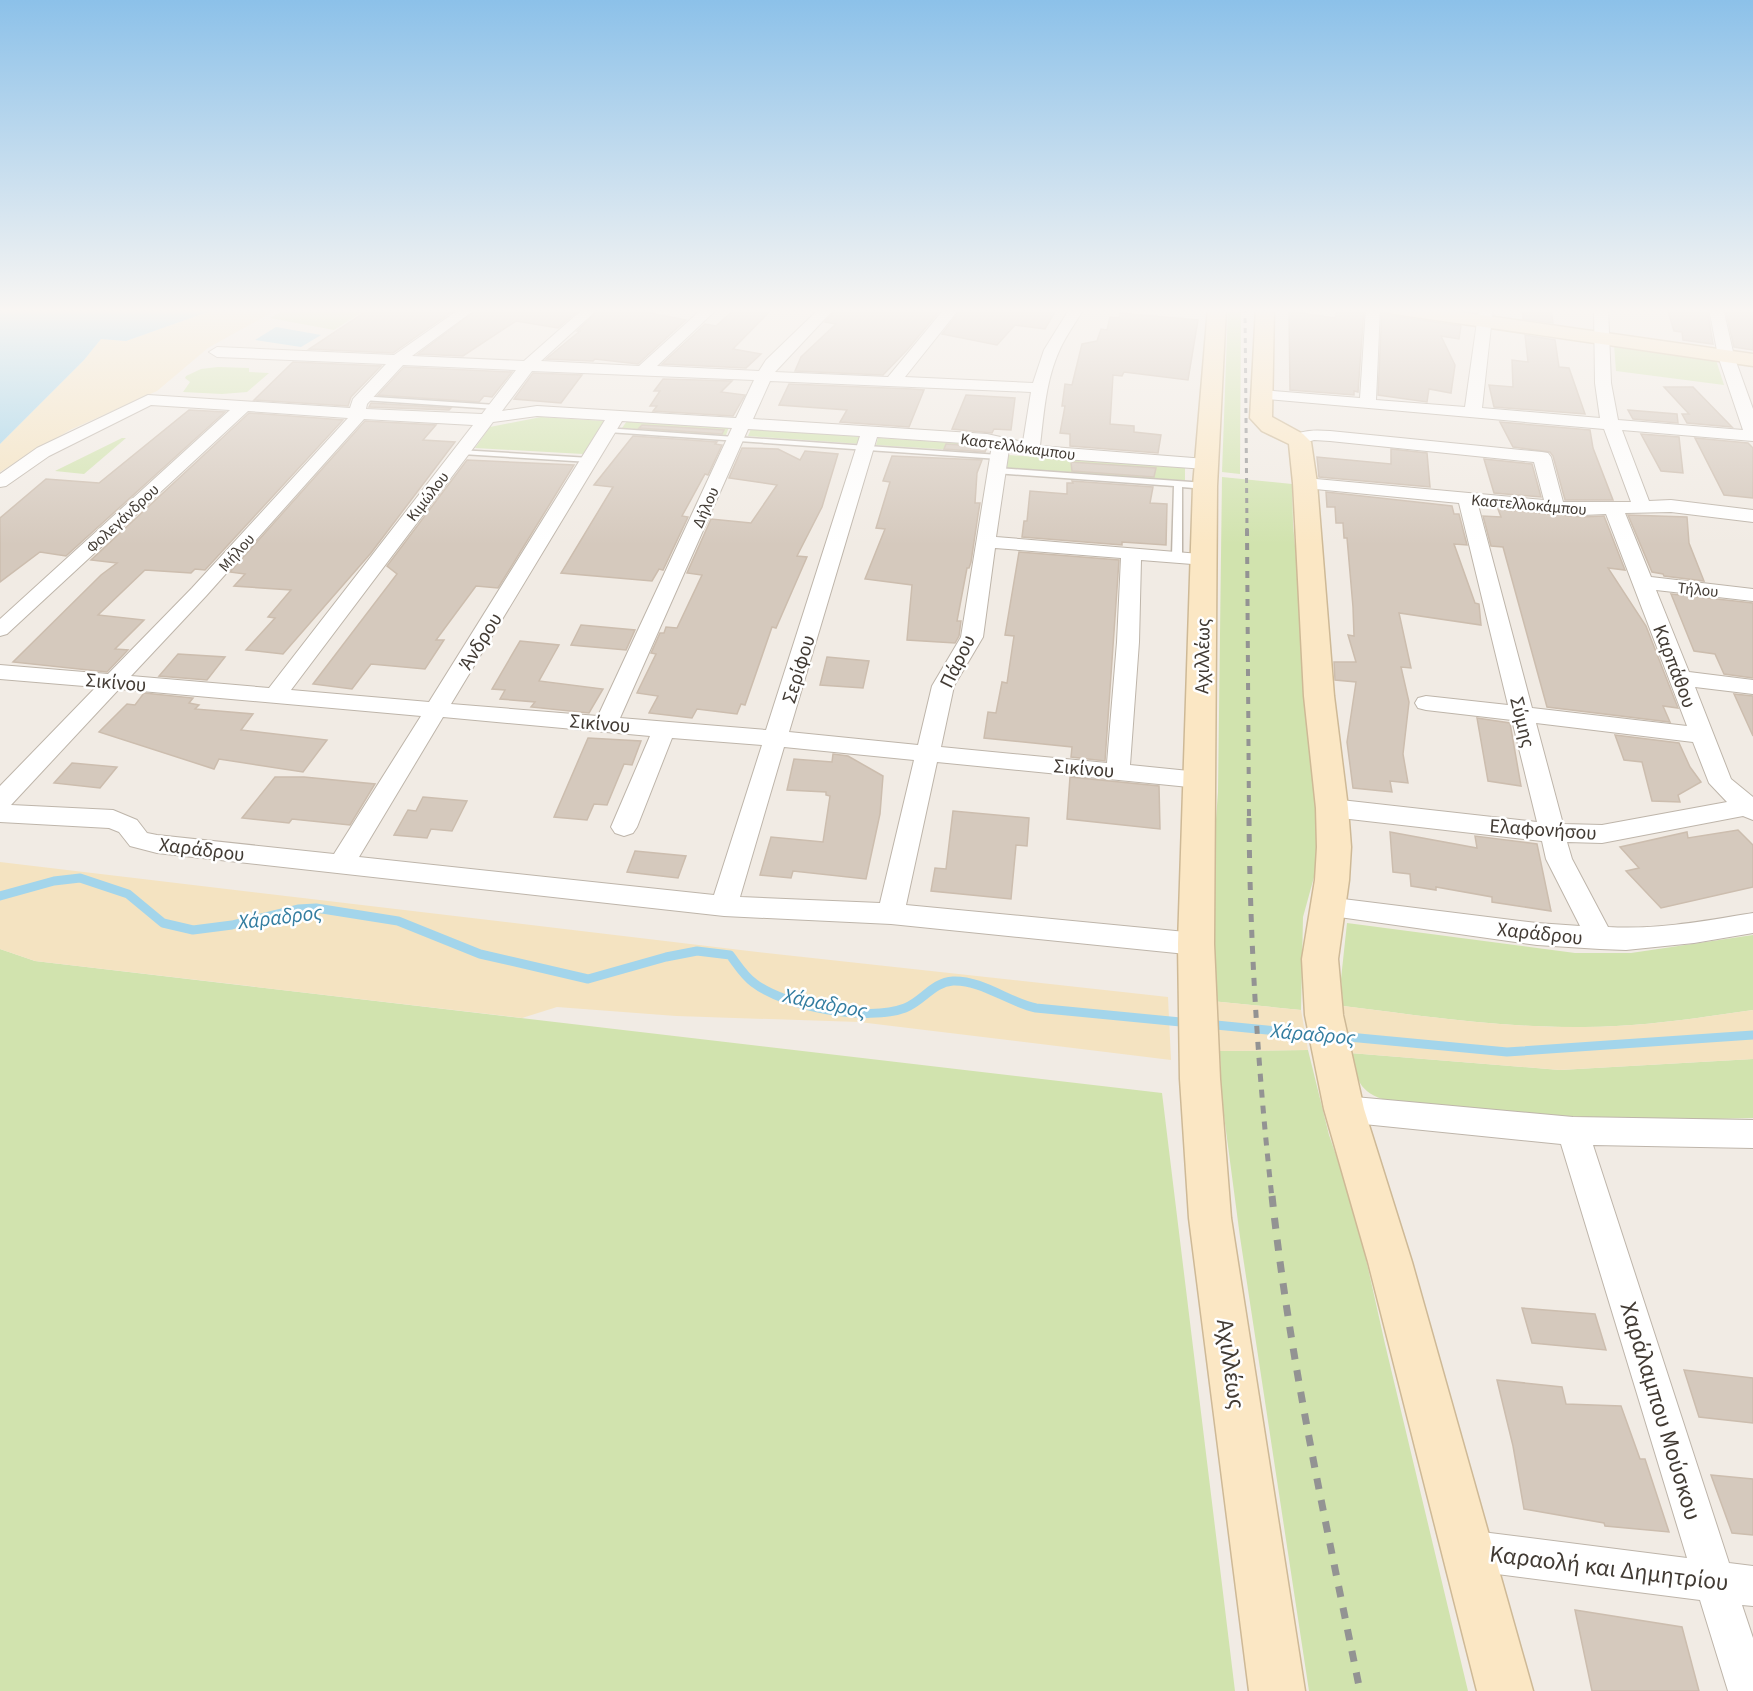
<svg xmlns="http://www.w3.org/2000/svg" width="1753" height="1691" viewBox="0 0 1753 1691" font-family="'Source Sans 3',sans-serif">
<style>
.green{fill:#d1e3ae}
.sand{fill:#f4e3c1}
.water{fill:#a3d5eb}
.lines{fill:none;stroke-linecap:round;stroke-linejoin:round}
.stream{stroke:#a3d5eb;stroke-width:9}
.building{fill:#d5c9bd;stroke:#ccbdae;stroke-width:1.5}
.lane-casing{stroke:#beb5aa;stroke-width:3}
.street-casing{stroke:#beb5aa;stroke-width:2}
.secondary-casing{stroke:#ceb996;stroke-width:3}
.lane{fill:#fff;fill-rule:evenodd}
.street{fill:#fff;fill-rule:evenodd}
.secondary{fill:#fbe7c4;fill-rule:evenodd}
.rail-far3{stroke:#939393;stroke-width:3;stroke-dasharray:5 5;stroke-linecap:butt}
.rail-far2{stroke:#939393;stroke-width:4;stroke-dasharray:7 7;stroke-linecap:butt}
.rail-far1{stroke:#939393;stroke-width:5;stroke-dasharray:8 8;stroke-linecap:butt}
.rail{stroke:#939393;stroke-width:7;stroke-dasharray:11 11;stroke-linecap:butt}
.labels{text-anchor:middle;stroke-width:5;stroke-linejoin:round;paint-order:stroke}
.far-street-label{font-size:16px;fill:#423b34;stroke:#fff}
.street-label{font-size:20px;fill:#423b34;stroke:#fff}
.water-label{font-size:21px;font-style:italic;fill:#337da0;stroke:#fff}
.near-street-label{font-size:24px;fill:#423b34;stroke:#fff}
</style>
<rect width="100%" height="100%" fill="#f1ebe4"/>
<g class="green">
<path d="M288,308H368L334,330L270,318Z"/>
<path d="M1228,308H1241L1240,474L1222,472Z"/>
<path d="M1614,345L1716,360L1724,385L1616,371Z"/>
<path d="M218,367L249,368V372L269,373L247,392L222,394L183,392L190,382L185,378L186,376L201,369Z"/>
<path d="M541,417L604,421L583,454L475,448L490,427Z"/>
<path d="M627,421L729,427L726,435L622,428Z"/>
<path d="M751,429L863,437L861,444L748,436Z"/>
<path d="M122,438H126L84,474L55,471Z"/>
<path d="M878,438L986,445L985,452L876,445Z"/>
<path d="M1008,455L1185,468V483L1007,469Z"/>
<path d="M1222,477L1292,484L1293,524L1303,636L1313,715L1319,859L1303,917L1301,1010L1211,1001L1212,873L1218,792Z"/>
<path d="M1347,923L1575,953H1631L1753,935V1010C1697,1018 1641,1027 1584,1027C1504,1028 1423,1016 1343,1006L1341,979Z"/>
<path d="M0,949L35,961L1162,1093L1235,1691H0Z"/>
<path d="M1308,1050L1329,1135L1355,1210L1385,1344L1468,1691H1309L1240,1237L1221,1093L1220,1051Z"/>
<path d="M1350,1053L1560,1070L1753,1059V1118L1662,1120L1581,1117L1394,1102C1360,1095 1358,1083 1350,1053Z"/>
</g>
<g class="sand">
<path d="M219,308H280L208,348L157,391L70,430L0,472V444L84,360L101,339L126,341Z"/>
<path d="M0,862L749,951L1168,997L1171,1060L859,1022L676,1016L557,1007L522,1018L35,961L0,949Z"/>
<path d="M1211,1001L1301,1010L1308,1050L1220,1051Z"/>
<path d="M1343,1006C1423,1016 1504,1028 1585,1027C1641,1027 1697,1018 1753,1010V1059L1560,1070L1350,1053Z"/>
</g>
<g class="water">
<path d="M0,308H219L126,341L101,339L84,360L0,444Z"/>
<path d="M276,327L321,335L301,347L255,340Z"/>
</g>
<g class="lines">
<g class="stream">
<path d="M0,896L54,881L80,878L128,894L163,923L193,930L232,925L298,909L316,908L398,921L480,954L588,979L666,957L697,951L730,955C737,964 744,976 754,983C785,1007 868,1022 905,1008C923,1001 933,982 953,981C982,980 1008,1002 1036,1008L1191,1023"/>
<path d="M1206,1024L1319,1035"/>
<path d="M1338,1036L1507,1052L1753,1035"/>
</g>
</g>
<g class="building">
<path d="M371,308H457L393,353L309,349Z"/>
<path d="M479,308H581L558,328L516,321L463,356L418,354Z"/>
<path d="M601,308H625L686,320L638,364L595,359L593,361L546,359L580,331H577Z"/>
<path d="M736,308H773L733,349L761,354L746,368L662,364L705,324L716,326Z"/>
<path d="M837,308H942L908,349L883,375L795,371L801,357L836,324L825,322Z"/>
<path d="M962,308H1057L1045,329L1015,325L997,345L942,334Z"/>
<path d="M1338,308H1364L1358,392L1354,391V395L1290,390L1289,311L1335,318Z"/>
<path d="M1382,308L1386,314L1393,316L1461,326L1459,339L1441,336L1455,365L1451,393L1429,389L1427,402L1378,395Z"/>
<path d="M1522,308H1551L1553,323L1523,319Z"/>
<path d="M1667,308H1707L1713,344L1683,340L1682,332L1674,331Z"/>
<path d="M1725,308H1753V350L1734,347Z"/>
<path d="M1120,313L1198,320L1188,380L1124,372L1122,376L1113,375L1110,424L1134,426V432L1161,435L1158,453L1070,446V434L1060,433L1065,406H1062L1065,384L1072,385L1082,344L1097,341L1101,329L1107,330L1110,317L1119,318Z"/>
<path d="M1525,335L1555,340L1559,367L1569,368L1585,414L1494,407L1489,385L1513,387L1512,360L1528,362Z"/>
<path d="M293,362L381,366L351,397L348,406L254,400Z"/>
<path d="M404,367L512,372L492,397L484,396L479,402L378,395Z"/>
<path d="M533,373L582,375L561,403L514,399Z"/>
<path d="M663,379L732,381L721,392L745,395L733,416L653,411L657,406H650L660,391H654Z"/>
<path d="M789,384L912,389L924,390L909,427L840,422L847,410L779,405Z"/>
<path d="M1664,387H1693L1732,427L1687,423L1682,414H1689Z"/>
<path d="M966,395L1015,398L1011,430L994,429L992,433L952,429Z"/>
<path d="M371,403L451,408L449,410L369,407Z"/>
<path d="M189,410L225,412L66,556L40,552L0,582V518L46,479L99,483Z"/>
<path d="M1628,410L1677,414L1678,423L1633,419Z"/>
<path d="M249,413L343,420L205,570L195,569L191,573L145,570L98,615L144,620L115,649L128,650L107,672L13,662L101,575L117,563L91,560Z"/>
<path d="M365,421L436,425L423,440L455,442L371,553L283,654L246,650L275,618L268,617L291,590L234,586L245,574L230,572Z"/>
<path d="M1500,422L1590,430L1593,448L1613,500H1565L1553,456L1550,452L1513,447Z"/>
<path d="M642,425L724,430L722,434L639,428Z"/>
<path d="M1641,434L1679,437L1683,473L1661,471Z"/>
<path d="M633,436L717,442L715,444L722,445L708,475L705,474L682,516L688,517L663,570L659,569L652,581L561,573L613,487L594,485Z"/>
<path d="M1695,438L1748,443L1753,448V498L1724,495Z"/>
<path d="M946,444L987,447L985,452L944,449Z"/>
<path d="M742,448L778,449L800,460L805,451L838,454L822,507L797,556L807,557L776,628L772,627L745,705L741,704L737,714L697,709L692,718L649,713L658,696L637,693L656,654L651,653L660,633H664L666,627L677,628L702,575L687,573L711,519L751,523L777,485L729,478Z"/>
<path d="M1391,449L1427,453L1430,487L1319,477L1317,457L1391,464Z"/>
<path d="M892,456L982,460L977,473L975,503H980L978,515L971,562L969,568H967L957,621H961L959,636L955,643L907,640L912,585L865,579L885,529L876,528L890,482L883,481Z"/>
<path d="M1484,459L1532,464L1541,497L1494,493Z"/>
<path d="M467,460L574,465L498,588L476,586L436,640H444L425,669L371,664L352,689L313,684L397,574L387,566Z"/>
<path d="M1071,462L1156,468L1154,477L1072,471Z"/>
<path d="M1072,481L1153,487L1150,503L1167,504L1166,545L1122,542V545L1022,537L1024,521H1027L1030,491L1067,494V483H1073Z"/>
<path d="M1326,492L1452,506L1454,514H1459L1467,545L1454,544L1475,603L1479,604L1481,625L1399,613L1411,668L1401,667L1409,702L1403,754L1408,783L1390,781L1392,792L1353,788L1347,742L1356,682L1335,680L1334,662H1356L1348,635L1354,636L1353,607L1347,538H1344L1343,523H1336L1335,507H1327Z"/>
<path d="M1498,509L1582,517L1604,516L1625,570L1608,568L1646,626L1678,708L1663,706L1670,722L1547,707L1503,547L1491,546L1483,516L1501,517Z"/>
<path d="M1628,515L1687,517L1689,543L1704,581L1664,576L1663,574L1652,572Z"/>
<path d="M1019,552L1119,560L1105,761L1071,757L1072,747L984,738L988,712L996,713L1002,682L1007,683L1014,636L1005,635Z"/>
<path d="M1671,594L1753,603V678L1724,674L1715,654L1694,651Z"/>
<path d="M581,625L635,630L626,650L571,645Z"/>
<path d="M520,641L559,645L539,681L603,689L589,713L531,707L535,702L500,699L505,690L492,689Z"/>
<path d="M178,654L225,657L207,680L159,676Z"/>
<path d="M827,657L869,661L863,688L820,685Z"/>
<path d="M144,693L193,698L189,703L199,705L195,709L253,714L241,730L327,740L303,772L219,759L214,769L99,732L127,704L135,705Z"/>
<path d="M1734,694L1753,696V736Z"/>
<path d="M1477,718L1510,723L1521,786L1488,781Z"/>
<path d="M1615,735L1679,743L1690,767L1701,782L1678,795L1680,802L1652,801L1642,762L1624,760Z"/>
<path d="M588,738L641,741L632,765L624,764L607,805L594,804L587,820L554,817Z"/>
<path d="M833,754L848,756L883,776L880,814L866,879L793,871L791,878L760,875L771,837L823,842L830,796L826,795V792L787,790L794,759L832,762Z"/>
<path d="M72,763L117,767L100,788L54,783Z"/>
<path d="M275,777H304L375,784L350,825L292,819L289,823L242,818Z"/>
<path d="M1070,777L1159,786L1160,829L1067,819Z"/>
<path d="M423,797L467,801L452,831L431,829L427,838L394,835L408,810L416,811Z"/>
<path d="M953,811L1029,818L1027,846L1016,845L1011,899L931,891L935,868L946,869Z"/>
<path d="M1738,830L1753,845V887L1661,908L1626,871L1639,868L1620,847L1687,832L1688,838Z"/>
<path d="M1390,832L1477,848L1475,836L1537,844L1551,911L1492,902V897L1436,887V890L1411,886L1410,874L1393,872Z"/>
<path d="M635,851L686,856L678,878L627,872Z"/>
<path d="M1522,1308L1595,1314L1606,1350L1532,1343Z"/>
<path d="M1684,1370L1753,1378V1423L1699,1417Z"/>
<path d="M1497,1380L1562,1387L1566,1404L1621,1406L1640,1459H1645L1669,1532L1605,1526L1604,1523L1524,1509L1513,1446Z"/>
<path d="M1711,1475L1753,1479V1535L1732,1533Z"/>
<path d="M1575,1610L1682,1627L1699,1691H1592Z"/>
</g>
<g class="lines">
<g class="lane-casing">
<g id="lane">
<path d="M360,396L496,405L500,407L496,409L363,400L359,398Z"/>
<path d="M605,428L999,455L1003,457L999,459L608,432L604,430Z"/>
<path d="M459,450L590,458L594,460L590,462L462,454L458,452Z"/>
<path d="M998,468L1205,483L1209,486L1205,489L1182,487V556L1177,559L1172,556L1174,486L995,473V469Z"/>
</g>
</g>
<g class="street-casing">
<g id="street">
<path d="M461,308H477L412,356L524,361L584,308H599L541,361L639,366L703,308H718L657,366L759,371L766,360L820,308H835L775,372L888,377L945,308H960L905,377L1033,383L1044,350L1070,308H1084C1077,321 1067,334 1060,349C1046,379 1044,412 1040,446L1206,459L1212,460L1215,464L1212,468L1206,469L1050,458L1009,449L996,537L1212,555L1215,559L1212,563L1205,565L1141,560L1139,642L1130,765L1199,772L1208,774L1211,780L1208,786L1199,788L937,762L906,905L1196,933L1206,936L1210,944L1206,952L1196,955L891,924L724,916L157,853L130,846L119,832L109,828L0,822V786L96,687L0,679V665L108,674L192,588L348,418L248,411L7,634L0,636V619L230,410L151,405L49,456L6,486L0,487V474L37,448L148,395L350,408L353,399L386,364L217,357L209,352L217,347L394,355ZM403,365L516,370L482,414L366,409L367,404ZM532,371L754,380L736,418L537,406L502,411ZM770,381L1031,392L1023,442L987,434L753,419ZM537,416L605,420L429,702L291,690L493,422ZM364,419L473,425L269,688L131,676L206,596ZM622,421L732,428L598,716L451,704ZM748,429L860,436L766,730L620,718ZM877,437L992,445L961,637L932,686L918,745L789,732ZM995,548L1121,558L1117,642L1107,763L941,747L954,686L983,637ZM119,689L421,716L334,854L157,835L147,833L137,820L113,810L11,805ZM443,717L650,736L611,827L615,833L624,836L633,833L637,827L672,738L762,745L714,895L359,857ZM784,747L914,760L880,903L740,897Z"/>
<path d="M1366,308H1380L1376,400L1465,407L1479,308H1493L1482,408L1600,418L1595,383L1594,308H1608L1611,383L1618,420L1743,430L1718,356L1709,308H1723L1734,356L1753,409V441L1622,430L1649,501L1671,500L1753,510V522L1671,512L1625,513L1651,577L1753,589V601L1656,590L1689,672L1753,680V694L1695,687L1731,779L1753,797V820L1743,816L1602,843L1567,842L1572,859L1608,927C1656,930 1705,921 1753,913V933L1694,943L1626,950L1600,949L1537,945L1318,914L1314,907L1318,900L1327,897L1537,923L1580,926L1546,859L1542,841L1332,817L1323,814L1320,808L1323,802L1332,799L1537,822L1512,720L1426,710L1418,708L1415,703L1418,698L1426,696L1508,705L1459,503L1305,488L1299,487L1296,483L1299,479L1305,478L1544,500L1534,462L1330,441L1314,440L1298,445L1292,444L1289,440C1299,429 1316,430 1330,431L1542,452L1548,453L1551,457L1563,502H1631L1604,429L1255,398L1253,395L1255,392L1261,390L1360,398ZM1478,505L1582,515L1606,514L1687,726L1532,708ZM1536,723L1693,742L1709,783L1727,802L1602,825L1563,824Z"/>
<path d="M1344,1096L1573,1117L1753,1120V1148L1593,1145L1729,1563L1753,1566V1606L1742,1605L1753,1638V1691H1728L1700,1600L1466,1570L1452,1564L1446,1550L1452,1536L1466,1530L1687,1558L1561,1144L1344,1122L1333,1118L1329,1109L1333,1100Z"/>
</g>
</g>
<g class="secondary-casing">
<g id="secondary">
<path d="M1208,308H1226L1217,486L1214,944L1220,1079L1231,1218L1305,1691H1249L1189,1218L1180,1079L1178,944L1193,486Z"/>
<path d="M1256,308H1274L1272,417L1303,434L1311,442L1317,483L1334,696L1348,808L1351,847L1349,880L1338,959L1343,1015L1364,1109L1412,1262L1533,1691H1477L1368,1262L1324,1109L1305,1015L1302,959L1315,880L1317,847L1316,808L1304,696L1293,483L1289,444L1262,431L1250,418Z"/>
<path d="M1385,308H1432L1753,354V366L1394,314L1387,312Z"/>
</g>
</g>
<use href="#lane" class="lane"/>
<use href="#street" class="street"/>
<use href="#secondary" class="secondary"/>
<path class="rail-far3" d="M1245,308L1247,530"/>
<path class="rail-far2" d="M1247,529L1249,820"/>
<path class="rail-far1" d="M1249,818C1250,945 1258,1072 1272,1198"/>
<path class="rail" d="M1272,1196C1290,1363 1327,1527 1360,1691"/>
</g>
<linearGradient id="sky" x2="0" y2="1"><stop stop-color="#8cc1e9"/><stop offset="0.57" stop-color="#f9f6f3"/><stop offset="1" stop-color="#f9f6f3" stop-opacity="0"/></linearGradient>
<rect width="1753" height="545" fill="url(#sky)"/>
<g class="labels">
<g class="far-street-label">
<text transform="translate(1018 446) rotate(8)" y="6">Καστελλόκαμπου</text>
<text transform="translate(427 496) rotate(-52)" y="6">Κιμώλου</text>
<text transform="translate(1529 504) rotate(5)" y="6">Καστελλοκάμπου</text>
<text transform="translate(705 507) rotate(-66)" y="6">Δήλου</text>
<text transform="translate(122 518) rotate(-43)" y="6">Φολεγάνδρου</text>
<text transform="translate(236 552) rotate(-48)" y="6">Μήλου</text>
<text transform="translate(1698 589) rotate(6)" y="6">Τήλου</text>
</g>
<g class="street-label">
<text transform="translate(480 641) rotate(-58)" y="7">Άνδρου</text>
<text transform="translate(1202 656) rotate(-89)" y="7">Αχιλλέως</text>
<text transform="translate(957 661) rotate(-64)" y="7">Πάρου</text>
<text transform="translate(1675 666) rotate(69)" y="7">Καρπάθου</text>
<text transform="translate(798 669) rotate(-73)" y="7">Σερίφου</text>
<text transform="translate(116 682) rotate(5)" y="7">Σικίνου</text>
<text transform="translate(1523 722) rotate(76)" y="7">Σύμης</text>
<text transform="translate(600 723) rotate(5)" y="7">Σικίνου</text>
<text transform="translate(1084 768) rotate(5)" y="7">Σικίνου</text>
<text transform="translate(1543 829) rotate(4)" y="7">Ελαφονήσου</text>
<text transform="translate(202 849) rotate(7)" y="7">Χαράδρου</text>
<text transform="translate(1540 933) rotate(6)" y="7">Χαράδρου</text>
</g>
<g class="water-label">
<text transform="translate(280 917) rotate(-7)" y="7">Χάραδρος</text>
<text transform="translate(825 1003) rotate(11)" y="7">Χάραδρος</text>
<text transform="translate(1313 1034) rotate(5)" y="7">Χάραδρος</text>
</g>
<g class="near-street-label">
<text transform="translate(1231 1364) rotate(82)" y="8">Αχιλλέως</text>
<text transform="translate(1661 1411) rotate(73)" y="8">Χαράλαμπου Μούσκου</text>
<text transform="translate(1609 1568) rotate(7)" y="8">Καραολή και Δημητρίου</text>
</g>
</g>
</svg>
